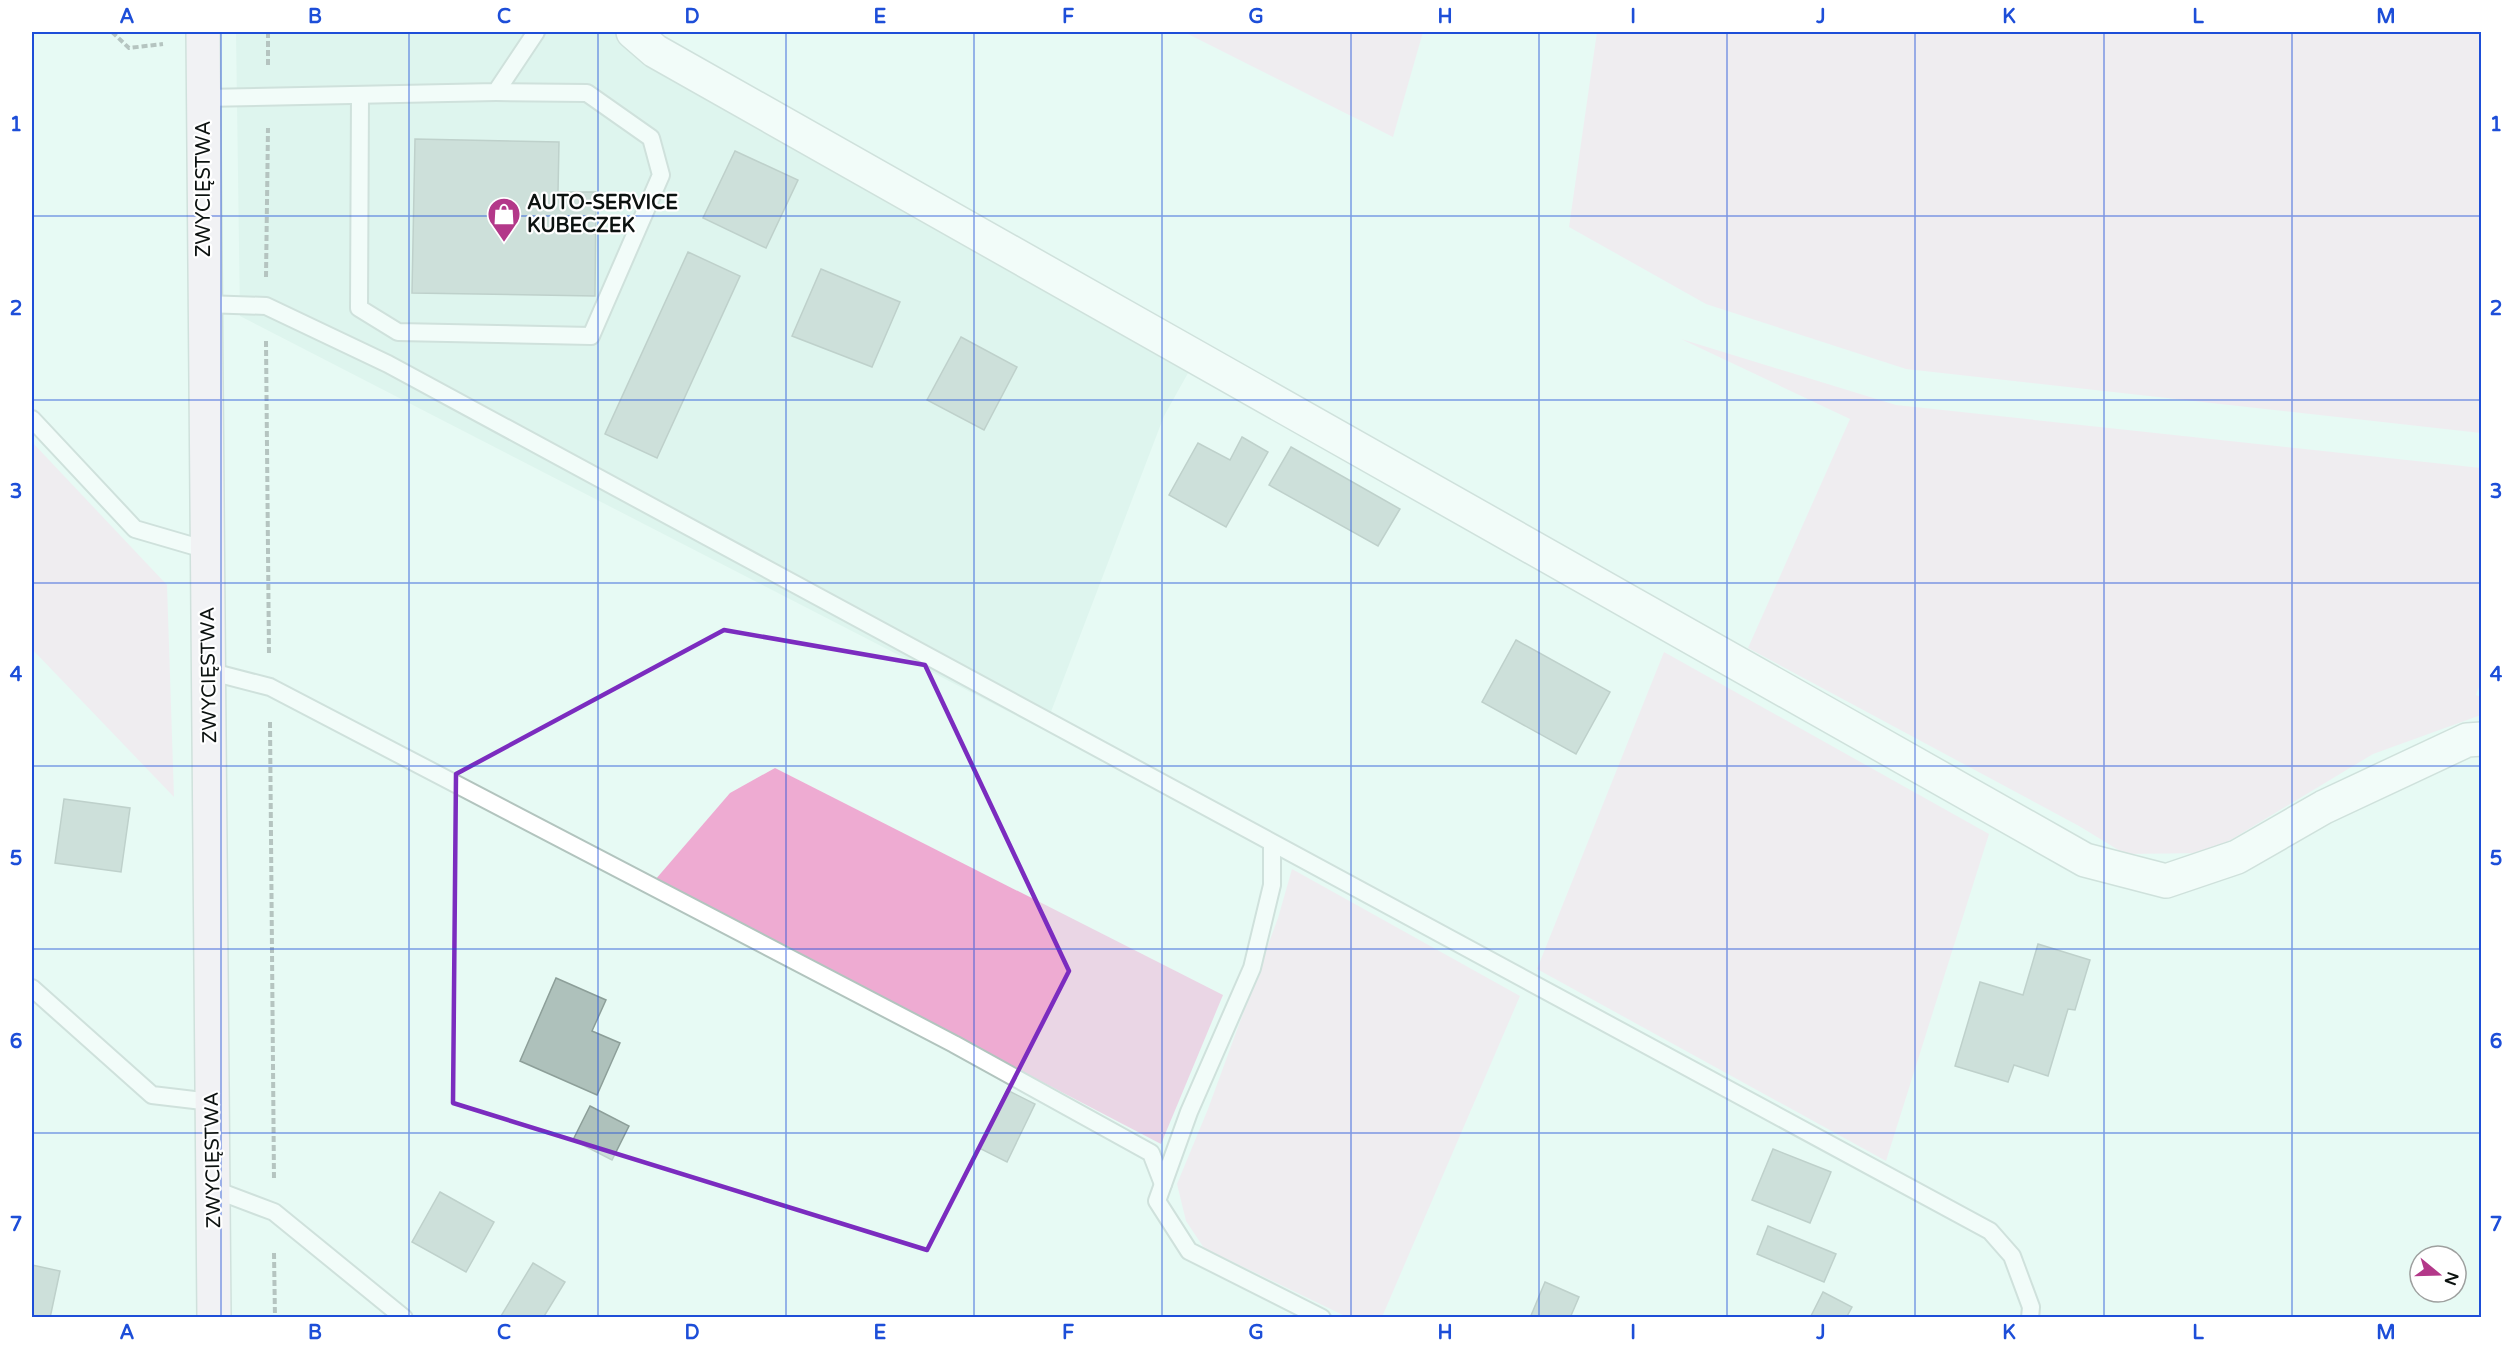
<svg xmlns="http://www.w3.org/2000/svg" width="2513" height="1349" viewBox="0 0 2513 1349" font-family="'Varela Round',sans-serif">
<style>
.built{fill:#d3efe6}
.green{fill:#f8deec}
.forest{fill:#eeabd2}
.building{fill:#aec1bb;stroke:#8d9f99;stroke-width:1.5}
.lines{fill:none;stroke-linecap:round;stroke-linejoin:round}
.lane-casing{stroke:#b2c4be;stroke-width:20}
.street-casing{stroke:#b2c4be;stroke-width:36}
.secondary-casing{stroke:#b2c4be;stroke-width:36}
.path{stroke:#788480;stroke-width:4;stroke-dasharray:6 3;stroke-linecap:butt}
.lane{stroke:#fff;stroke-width:16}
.street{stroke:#fff;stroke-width:33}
.secondary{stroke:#fde8f4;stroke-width:33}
.marked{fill:none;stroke:#7b2cbf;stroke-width:4.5;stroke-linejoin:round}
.grid{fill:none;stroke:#1d4ed8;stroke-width:1.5;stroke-opacity:0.55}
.labels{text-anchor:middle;stroke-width:4.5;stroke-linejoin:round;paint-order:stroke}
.street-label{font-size:20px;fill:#0c1210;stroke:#fff}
.poi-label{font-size:20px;font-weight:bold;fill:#0c1210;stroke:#fff;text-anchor:start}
.neatline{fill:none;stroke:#1d4ed8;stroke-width:2}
.grid-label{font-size:20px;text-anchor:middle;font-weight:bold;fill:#1d4ed8}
</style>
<rect width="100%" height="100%" fill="#e7faf4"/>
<path class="built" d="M236,32H654L1197,357L1164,416L1044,730L240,316Z"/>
<g class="green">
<path d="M1184,32H1423L1393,137Z"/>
<path d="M1597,32H2481V433L1906,369L1706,304L1569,227Z"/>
<path d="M1681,339L1896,405L2481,468L2482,678L2476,695L2481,697V715L2373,754L2209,853L2125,854L2079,826L1748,648L1850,419Z"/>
<path d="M32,442L167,585L174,797L32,649Z"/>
<path d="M1664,652L1989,834L1886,1161L1537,969Z"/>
<path d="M1292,869L1520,996L1382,1317H1347L1204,1248L1186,1221L1177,1184L1208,1109L1278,918Z"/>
</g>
<path class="forest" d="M775,768L1223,995L1161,1144L655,880L730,793Z"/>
<g class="building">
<path d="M415,139L559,142L558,192H596L595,296L412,293Z"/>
<path d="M735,151L798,180L766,248L703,218Z"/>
<path d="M688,252L740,276L657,458L605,434Z"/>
<path d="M821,269L900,302L872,367L792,336Z"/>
<path d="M961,337L1017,367L984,430L927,400Z"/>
<path d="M1242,437L1268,452L1226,527L1169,495L1198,443L1230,460Z"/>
<path d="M1291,447L1400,509L1378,546L1269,485Z"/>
<path d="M1516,640L1610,692L1576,754L1482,702Z"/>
<path d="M64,799L130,808L121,872L55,863Z"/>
<path d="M2038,944L2090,960L2075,1010L2068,1009L2048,1076L2014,1065L2008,1082L1955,1066L1980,982L2023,995Z"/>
<path d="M556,978L606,1000L592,1031L620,1043L597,1095L520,1061Z"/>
<path d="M1007,1090L1035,1104L1007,1162L979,1148Z"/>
<path d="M590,1106L629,1126L612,1160L573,1140Z"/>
<path d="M1773,1149L1831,1172L1810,1223L1752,1200Z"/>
<path d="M440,1192L494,1222L466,1272L412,1242Z"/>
<path d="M1768,1226L1836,1254L1824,1282L1757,1254Z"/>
<path d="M533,1263L565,1282L543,1318H504L501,1316Z"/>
<path d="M32,1265L60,1271L50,1318H32Z"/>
<path d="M1545,1282L1579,1297L1570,1318H1530Z"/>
<path d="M1823,1292L1852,1307L1846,1318H1810Z"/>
</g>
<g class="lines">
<g class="lane-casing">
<g id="lane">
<path d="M360,95L359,308L398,332L591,336L661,175L651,138L587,93L496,92"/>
<path d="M203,98L496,92L536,32"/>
<path d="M204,304L266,306L388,364L1990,1231L2012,1256L2031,1307L2030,1318"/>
<path d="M32,419L135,529L207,550"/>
<path d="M208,671L270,687L954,1044L1151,1153L1163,1184"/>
<path d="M1272,844V885L1252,968L1189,1112L1157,1201L1189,1251L1322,1318"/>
<path d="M32,988L152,1095L211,1102"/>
<path d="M213,1189L274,1212L404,1318"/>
</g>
</g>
<g class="street-casing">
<path id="street" d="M633,32L655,51L2085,860L2166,881L2237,857L2324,807L2467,740L2482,739"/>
</g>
<g class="secondary-casing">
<path id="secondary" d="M203,32L214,1318"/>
</g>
<g class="path">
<path d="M112,32L129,48L163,44"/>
<path d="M268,32V67"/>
<path d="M266,277L268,128"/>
<path d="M266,341L269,655"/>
<path d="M270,722L274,1180"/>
<path d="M274,1253L275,1318"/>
</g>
<use href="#lane" class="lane"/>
<use href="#street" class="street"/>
<use href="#secondary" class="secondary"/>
</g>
<path d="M0 0H2513V1349H0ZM724,630L925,665L1069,971L927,1250L453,1103L456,774Z" fill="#e7faf4" fill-opacity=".55" fill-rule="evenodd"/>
<path class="marked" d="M724,630L925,665L1069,971L927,1250L453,1103L456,774Z"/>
<path class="grid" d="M221,32V1318M409,32V1318M598,32V1318M786,32V1318M974,32V1318M1162,32V1318M1351,32V1318M1539,32V1318M1727,32V1318M1915,32V1318M2104,32V1318M2292,32V1318M32,216H2482M32,400H2482M32,583H2482M32,766H2482M32,949H2482M32,1133H2482"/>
<defs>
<g id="shop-pin" transform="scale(1.725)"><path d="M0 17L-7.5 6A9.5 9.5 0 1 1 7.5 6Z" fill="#b33889" stroke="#fff"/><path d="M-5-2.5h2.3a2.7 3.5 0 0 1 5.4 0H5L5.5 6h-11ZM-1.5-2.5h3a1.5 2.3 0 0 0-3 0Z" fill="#fff"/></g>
</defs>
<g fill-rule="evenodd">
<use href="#shop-pin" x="504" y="214"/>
</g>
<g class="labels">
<g class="street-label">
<text transform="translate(203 189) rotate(-90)" y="7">ZWYCIĘSTWA</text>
<text transform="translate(208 675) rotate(-91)" y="7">ZWYCIĘSTWA</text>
<text transform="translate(212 1160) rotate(-91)" y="7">ZWYCIĘSTWA</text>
</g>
<g class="poi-label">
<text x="527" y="209">AUTO-SERVICE<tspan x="527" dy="23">KUBECZEK</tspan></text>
</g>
</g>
<rect width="2513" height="1349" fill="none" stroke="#ffffff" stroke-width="66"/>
<g transform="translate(2438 1274) rotate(109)"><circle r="28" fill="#ffffff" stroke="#9ea09f" stroke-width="1.5"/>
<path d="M0-4.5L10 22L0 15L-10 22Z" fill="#b33889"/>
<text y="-9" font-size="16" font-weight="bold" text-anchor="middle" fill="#0c1210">N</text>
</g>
<rect x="33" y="33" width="2447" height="1283" class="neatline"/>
<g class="grid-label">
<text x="127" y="23">A</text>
<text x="315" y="23">B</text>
<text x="504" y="23">C</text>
<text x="692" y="23">D</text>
<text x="880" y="23">E</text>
<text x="1068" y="23">F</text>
<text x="1256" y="23">G</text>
<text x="1445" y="23">H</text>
<text x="1633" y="23">I</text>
<text x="1821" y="23">J</text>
<text x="2009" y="23">K</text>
<text x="2198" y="23">L</text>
<text x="2386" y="23">M</text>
<text x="16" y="131">1</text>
<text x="2496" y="131">1</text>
<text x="16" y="315">2</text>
<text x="2496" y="315">2</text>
<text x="16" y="498">3</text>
<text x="2496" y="498">3</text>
<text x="16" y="681">4</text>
<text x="2496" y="681">4</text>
<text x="16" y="865">5</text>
<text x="2496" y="865">5</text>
<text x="16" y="1048">6</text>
<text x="2496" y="1048">6</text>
<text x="16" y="1231">7</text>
<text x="2496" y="1231">7</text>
<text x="127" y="1339">A</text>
<text x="315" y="1339">B</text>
<text x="504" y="1339">C</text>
<text x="692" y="1339">D</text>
<text x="880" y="1339">E</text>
<text x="1068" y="1339">F</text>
<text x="1256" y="1339">G</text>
<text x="1445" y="1339">H</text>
<text x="1633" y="1339">I</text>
<text x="1821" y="1339">J</text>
<text x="2009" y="1339">K</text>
<text x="2198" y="1339">L</text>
<text x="2386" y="1339">M</text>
</g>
</svg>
